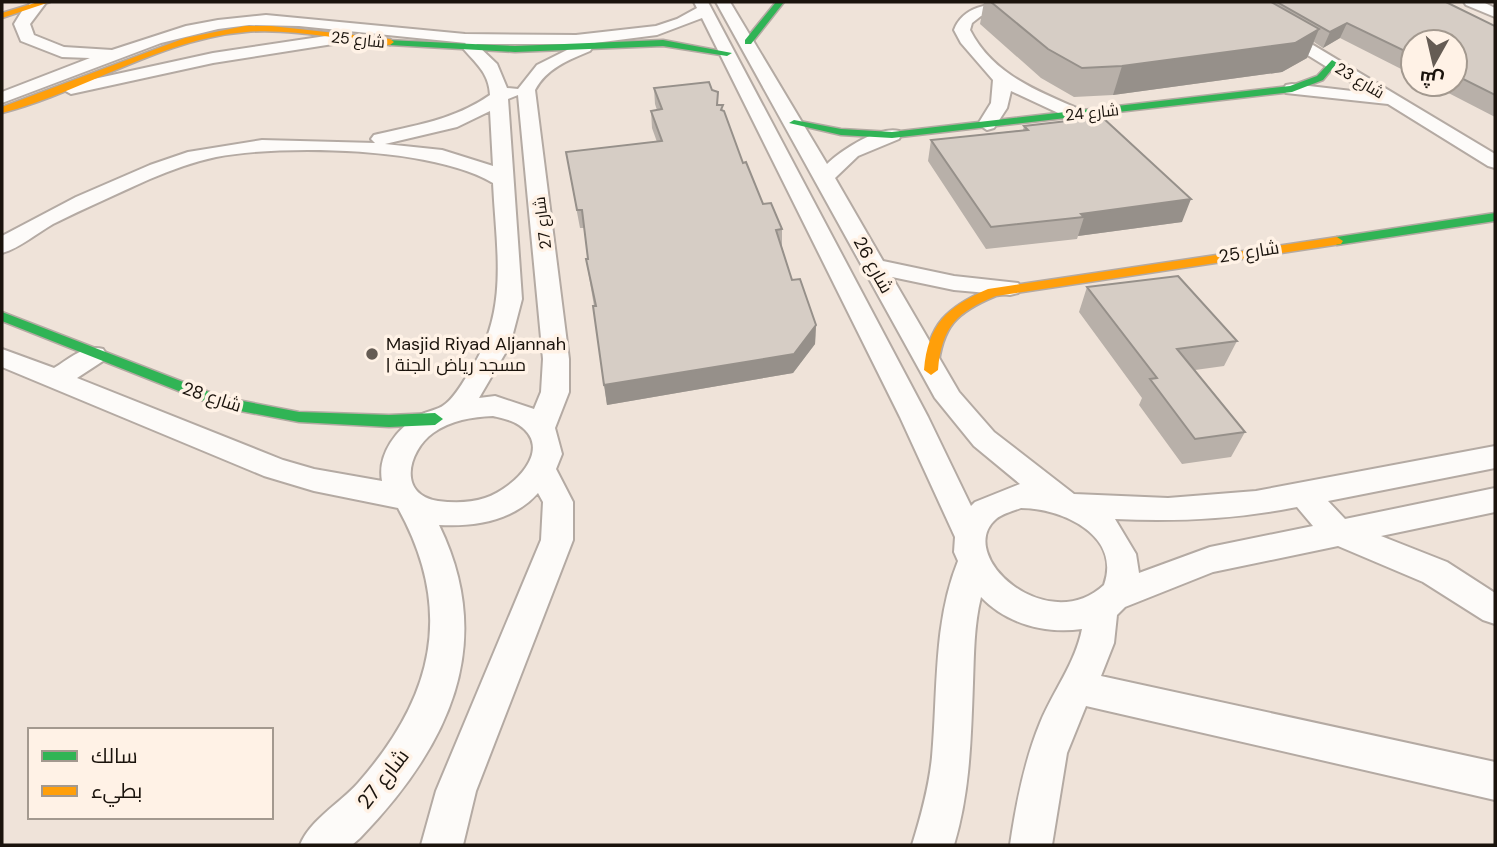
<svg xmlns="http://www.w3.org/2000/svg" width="1497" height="847" viewBox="0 0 1497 847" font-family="'DM Sans',Cairo,sans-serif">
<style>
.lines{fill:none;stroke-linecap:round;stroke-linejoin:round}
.street-casing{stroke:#b4aaa3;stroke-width:4}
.fast-casing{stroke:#b4aaa3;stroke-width:3}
.slow-casing{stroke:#b4aaa3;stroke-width:3}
.street{fill:#fdfbf9;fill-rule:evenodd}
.fast{fill:#30b455;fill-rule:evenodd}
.slow{fill:#ff9f0a;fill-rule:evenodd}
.wall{fill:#b8b0a9}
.shaded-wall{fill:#96908a}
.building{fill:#d6cdc5;stroke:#96908a;stroke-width:2}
.poi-dot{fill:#655c54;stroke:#fff2e6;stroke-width:2.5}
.labels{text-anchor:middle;stroke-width:7;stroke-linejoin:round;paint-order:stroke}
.far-street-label{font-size:16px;fill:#1a130c;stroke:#fff2e6}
.street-label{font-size:18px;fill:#1a130c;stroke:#fff2e6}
.poi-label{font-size:18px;fill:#1a130c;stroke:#fff2e6;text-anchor:start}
.near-street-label{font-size:21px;fill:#1a130c;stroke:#fff2e6}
</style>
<rect width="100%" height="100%" fill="#efe3d9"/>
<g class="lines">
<g class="street-casing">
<g id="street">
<path d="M32,2L45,4L30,24L34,35L64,47L112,50L186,26L218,20L266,15L465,34L576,35L656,26L677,19L697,8L694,2H708L928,417L971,506L975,502L1020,484L974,446L935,398L716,2H730L827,164C842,150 878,126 899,131L901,135L899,139L858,156L835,178L883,261L954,276L1018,283L1022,288L1018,293L1010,295L954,290L892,277L959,392L994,432L1074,494L1168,498L1256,491L1495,446V468L1328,501L1345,519L1495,488V512L1381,536L1447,562L1495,593V624L1483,620L1423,582L1338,546L1213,572L1125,607L1117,615L1114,643L1101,676L1495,762V800L1086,706L1067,753L1052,845H1010C1016,804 1024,762 1040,723C1053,691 1075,664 1082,629C1045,634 1007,624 981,597C974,625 974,654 973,683C971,738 970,792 954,845H912C921,816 929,787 932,757C938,691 933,623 958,561L954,552L955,537L900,417L702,18L657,35L587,44L592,48L590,51C568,60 546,69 535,90L569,359V392L555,428L562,454L556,469L573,502V540L476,791L463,845H421L436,791L541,540L543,502L538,493C513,521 474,527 439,525C498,646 447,748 360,838L352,845H300C310,820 339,804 358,783C433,698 455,611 398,508L314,491L264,476L2,367V349L54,368C69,359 85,344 103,349L107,355L103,361L77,378L283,460L314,469L382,481C377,454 397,428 420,415C427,411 438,410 444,405C455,398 466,377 473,366C509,308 496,248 493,183C434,147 283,144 216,157C193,162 171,170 150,179C117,194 85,208 53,224C37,233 20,248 2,253V236L76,197L150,165L188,152L262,140L375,143L371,139L374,135C416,125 454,120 490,95C489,72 475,63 462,47L466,43L299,26L249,25L218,29L161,43L2,103V92L90,58L62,57L21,41L14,24L22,11ZM476,44H579L537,65L518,89L507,88L497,64ZM518,95L543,359L541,392L534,409L495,396L479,398L510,345L522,299L508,99ZM490,111L493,166L442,150L385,144L457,127ZM493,416C501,418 512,420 519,425C555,449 513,489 485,498C470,503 454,503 438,501C397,495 408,451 433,433C451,420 472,417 493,416ZM1297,507L1313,526L1210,547L1139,573L1136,554L1115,519C1177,522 1236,519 1297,507ZM1021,508C1060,508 1122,534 1104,585C1047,638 954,555 996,519C1002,514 1013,511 1021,508Z"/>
<path d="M1011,2H1059L1052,6L981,16L972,23L970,30C993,75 1038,91 1081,110L1084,114L1081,118H1069L1011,91L1007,108L994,128L987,130L978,124L991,103L993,80L961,43L954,30C963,6 989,4 1011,2Z"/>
<path d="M1216,2H1235L1253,9L1495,154V168L1488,166L1388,104L1286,93L1283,89L1286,85L1292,84L1369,93L1243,15L1218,5Z"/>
<path d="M1464,2H1483L1495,8V17L1466,5Z"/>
<path d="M346,33L354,38L352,41L213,63L71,94L62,89L71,84L213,53Z"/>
</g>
</g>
<g class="fast-casing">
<g id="fast">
<path d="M776,2H784L751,44H745V40Z"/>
<path d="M387,40L515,46L663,40L732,53L727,56L663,46L515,52L390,45L387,44Z"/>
<path d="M1332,60L1337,63L1323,80L1292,92L892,138L841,135L789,123L794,120L841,129L892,132L1290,86L1317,76Z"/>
<path d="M1495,213V221L1337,245L1331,241L1337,237Z"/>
<path d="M2,312L222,397L299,412L389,415L435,413L443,419L435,425L389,427L299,422L219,407L2,321Z"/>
</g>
</g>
<g class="slow-casing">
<g id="slow">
<path d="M38,2H50L2,18V13Z"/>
<path d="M245,26H271L390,39L394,42L390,45C346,40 289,28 246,32C160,39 84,92 2,113V107L185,38Z"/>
<path d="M1337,237L1343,241L1341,244L996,296C957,312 942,326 938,370L931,375L924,370C928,324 947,307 988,289Z"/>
</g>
</g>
<use href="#street" class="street"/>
<use href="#fast" class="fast"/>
<use href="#slow" class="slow"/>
</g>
<g class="wall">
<path d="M984,2H1438L1495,26V117L1431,84H1455V42H1413V75L1340,38L1323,48L1314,42L1307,58L1282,72L1113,95L1074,97L1041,78L980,24Z"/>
<path d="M654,88L718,105L723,110L743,163L763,204L782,229V247L792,280L816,325L815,344L793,373L607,405L594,306L586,259H588L584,228H580L569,170L657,142L652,128L651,111L657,110L655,104Z"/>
<path d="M1024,126L1182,222L1078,236L1077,239L986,249L928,161L931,140L1023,130Z"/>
<path d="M1087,287L1237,341L1224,366L1195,370L1245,432L1231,457L1182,464L1139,405L1142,398L1079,312Z"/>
</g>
<g class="shaded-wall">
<path d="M1347,23L1340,38L1323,48L1330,32Z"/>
<path d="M1319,29L1307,58L1282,72L1113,95L1122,66Z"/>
<path d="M1191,199L1182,222L1078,236L1084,217L1081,214Z"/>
<path d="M816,325L815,344L793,373L607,405L604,385Z"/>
</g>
<g class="building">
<path d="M991,2H1271L1319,29L1295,43L1122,66L1082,68L1048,49Z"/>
<path d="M1277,2H1446L1495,26V95L1455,75V42H1413V55L1347,23L1330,32Z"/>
<path d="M709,82L712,90L718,92L717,105H723L721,110L724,111L743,163L746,162L763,204L771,203L782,229L776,230L792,280L800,279L816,325L794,354L604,385L593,306H596L586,259H588L582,210H577L566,152L662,141L651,111L662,109L654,88Z"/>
<path d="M1102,117L1191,199L1081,214L1084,217L991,227L931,140L1028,130L1024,126Z"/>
<path d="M1178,276L1237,341L1177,349L1245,432L1195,439L1150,379L1157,378L1087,287Z"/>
</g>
<circle class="poi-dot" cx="372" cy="354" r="7"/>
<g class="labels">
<g class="far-street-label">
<text transform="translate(358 39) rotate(6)" y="6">شارع 25</text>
<text transform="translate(1360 80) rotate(31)" y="6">شارع 23</text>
<text transform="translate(1092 112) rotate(-6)" y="6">شارع 24</text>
<text transform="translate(542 223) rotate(-97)" y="6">شارع 27</text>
</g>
<g class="street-label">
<text transform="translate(1249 252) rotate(-9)" y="6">شارع 25</text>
<text transform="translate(873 265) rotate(61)" y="6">شارع 26</text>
<text transform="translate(212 397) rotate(18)" y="6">شارع 28</text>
</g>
<g class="poi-label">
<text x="386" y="350">Masjid Riyad Aljannah<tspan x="386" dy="21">| مسجد رياض الجنة</tspan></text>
</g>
<g class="near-street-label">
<text transform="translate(383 779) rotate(-52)" y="7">شارع 27</text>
</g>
</g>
<rect width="1497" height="847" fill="none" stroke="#1a130c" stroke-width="7"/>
<rect x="28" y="728" width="245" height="91" fill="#fff2e6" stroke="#a3998f" stroke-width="2"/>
<rect x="42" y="751" width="35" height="10" fill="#30b455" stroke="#a3998f" stroke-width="2"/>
<text x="91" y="763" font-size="21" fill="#1a130c">سالك</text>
<rect x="42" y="786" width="35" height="10" fill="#ff9f0a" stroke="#a3998f" stroke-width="2"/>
<text x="91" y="798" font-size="21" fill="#1a130c">بطيء</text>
<g transform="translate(1434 63) rotate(188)"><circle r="33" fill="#fff2e6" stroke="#a3998f" stroke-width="2"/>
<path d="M0-5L12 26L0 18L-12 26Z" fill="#655c54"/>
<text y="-10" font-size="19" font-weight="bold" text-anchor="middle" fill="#1a130c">ش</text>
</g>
</svg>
